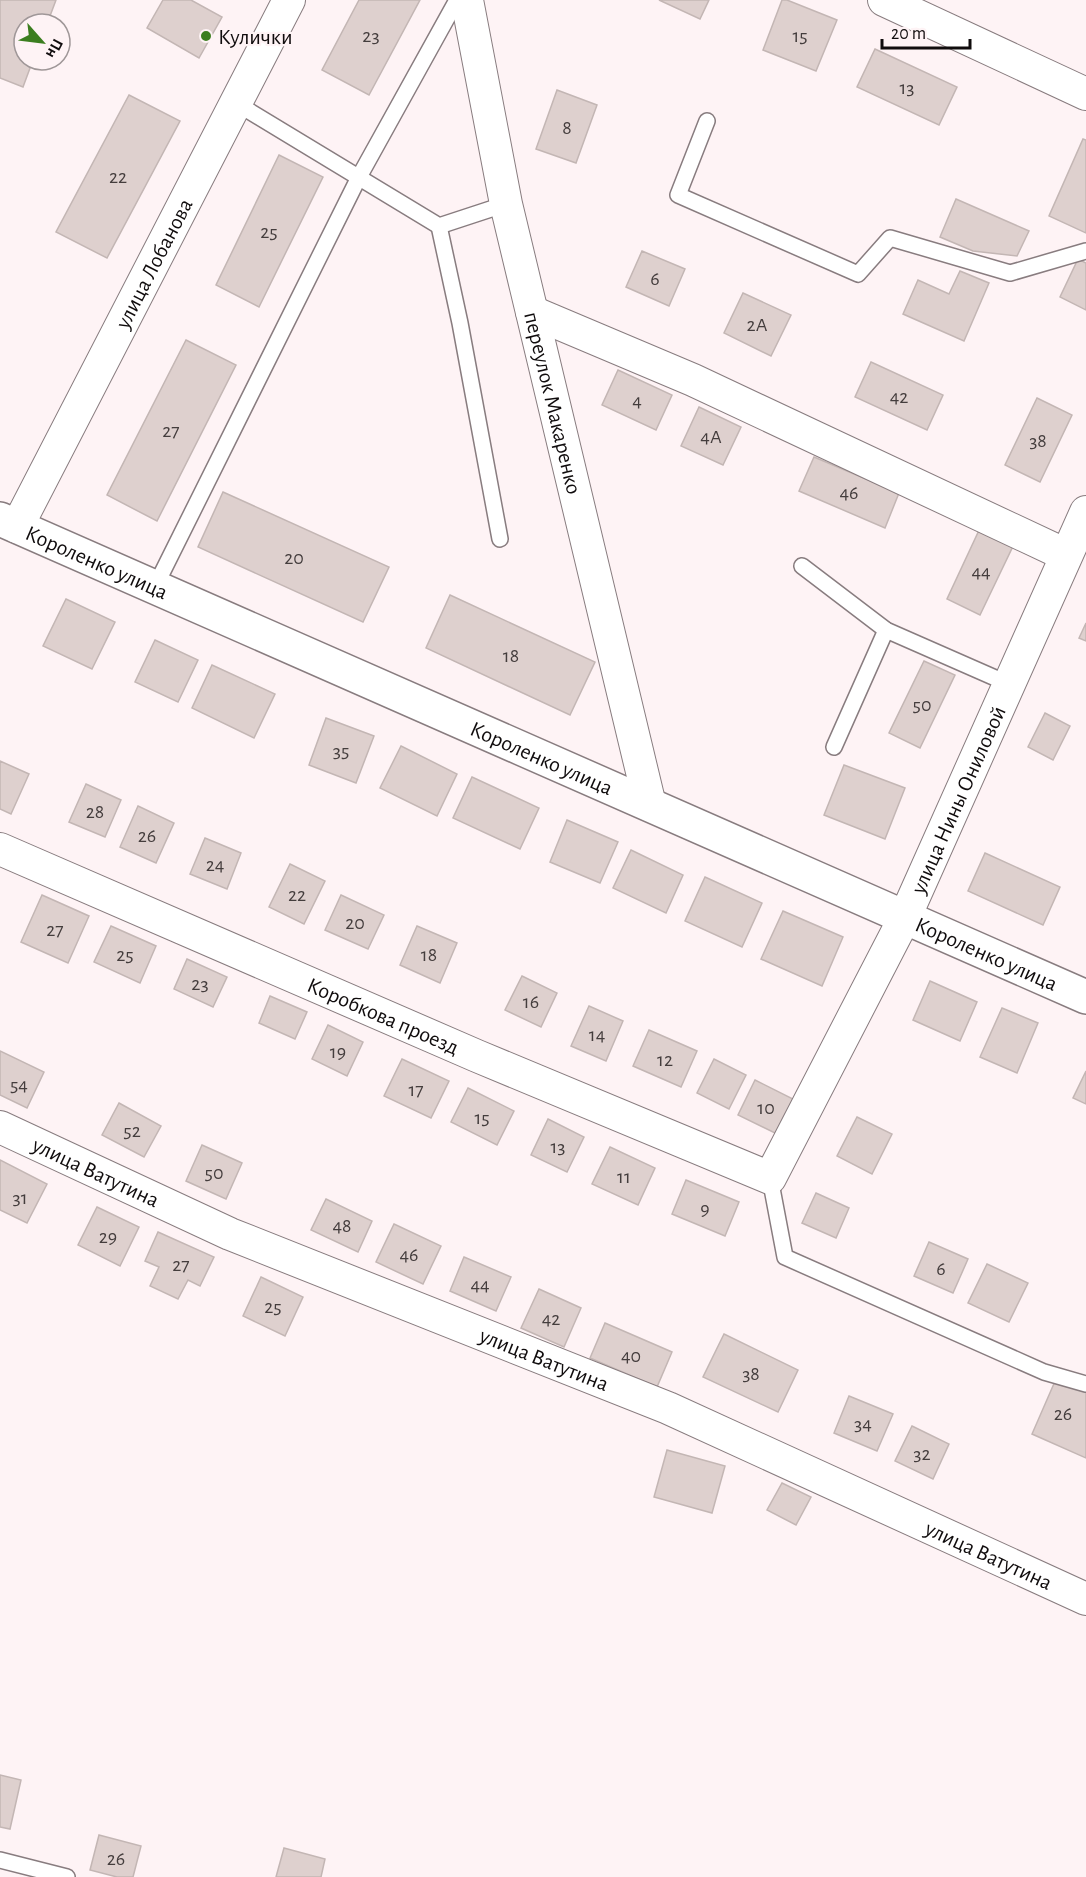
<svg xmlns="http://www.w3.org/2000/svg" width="1086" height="1877" viewBox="0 0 1086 1877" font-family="'Alegreya Sans',sans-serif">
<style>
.building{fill:#ded0ce;stroke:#c3b6b4;stroke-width:1.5}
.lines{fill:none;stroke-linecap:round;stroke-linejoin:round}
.service-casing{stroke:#887c7f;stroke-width:18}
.minor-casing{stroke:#887c7f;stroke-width:34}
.tertiary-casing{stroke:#887c7f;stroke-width:36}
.service{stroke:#fff;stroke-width:15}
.minor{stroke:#fff;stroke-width:32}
.tertiary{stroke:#fff;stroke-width:33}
.poi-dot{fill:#3b7e1f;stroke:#fef3f5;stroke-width:2}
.labels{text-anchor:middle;stroke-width:4.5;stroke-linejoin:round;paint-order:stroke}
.number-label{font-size:20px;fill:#443d3d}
.poi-label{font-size:22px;fill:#100c0d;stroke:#fef3f5;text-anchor:start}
.street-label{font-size:22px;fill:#100c0d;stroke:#fef3f5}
</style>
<rect width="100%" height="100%" fill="#fef3f5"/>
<g class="building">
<path d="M0,0H56L47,24H24V60H33L23,87L0,78Z"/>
<path d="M163,0H191L222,17L199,58L147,28Z"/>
<path d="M359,0H420L369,95L322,70Z"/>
<path d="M659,0H709L700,19Z"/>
<path d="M782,0H787L837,20L816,71L763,50Z"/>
<path d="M875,49L957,87L939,125L857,87Z"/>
<path d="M557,90L597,105L576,163L536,149Z"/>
<path d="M129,95L180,121L107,258L56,232Z"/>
<path d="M1083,139L1086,140V233L1049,216Z"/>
<path d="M279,155L323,177L259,307L216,285Z"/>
<path d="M956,199L1029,231L1017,256L973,251L940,237Z"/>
<path d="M642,251L685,269L669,306L626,287Z"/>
<path d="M1078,259L1086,263V310L1060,297Z"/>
<path d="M960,271L989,283L964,341L903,314L918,280L949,294Z"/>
<path d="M743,293L791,315L771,356L724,333Z"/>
<path d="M186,340L236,365L157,521L107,495Z"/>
<path d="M871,362L943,395L927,430L855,397Z"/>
<path d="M618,370L672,395L656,430L602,405Z"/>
<path d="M1037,398L1072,415L1040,482L1005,465Z"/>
<path d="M699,407L741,427L723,465L681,446Z"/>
<path d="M814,457L899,493L885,528L799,491Z"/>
<path d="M223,492L389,567L363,622L198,547Z"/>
<path d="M981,526L1015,542L980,615L947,599Z"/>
<path d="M450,595L595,662L570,715L426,648Z"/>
<path d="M66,599L115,622L92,669L43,646Z"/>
<path d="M1086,623V641L1079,638Z"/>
<path d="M155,640L198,660L178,702L135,682Z"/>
<path d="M924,661L955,675L920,748L889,733Z"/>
<path d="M212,665L275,694L254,738L192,708Z"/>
<path d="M1045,713L1070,726L1053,760L1028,747Z"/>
<path d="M326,718L374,736L356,783L309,765Z"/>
<path d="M401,746L457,774L437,816L380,788Z"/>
<path d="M0,761L29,774L11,814L0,809Z"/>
<path d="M844,765L905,788L885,839L824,815Z"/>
<path d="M472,777L539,808L520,849L453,818Z"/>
<path d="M86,784L121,800L105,837L69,822Z"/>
<path d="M138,806L174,823L156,863L120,847Z"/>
<path d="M567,820L618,842L600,883L550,862Z"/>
<path d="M205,838L241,853L227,889L190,874Z"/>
<path d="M631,850L683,875L666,913L613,888Z"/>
<path d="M985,853L1060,887L1043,925L968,891Z"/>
<path d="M290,864L325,881L304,924L269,907Z"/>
<path d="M705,877L762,903L742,947L685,921Z"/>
<path d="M42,895L89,916L68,963L21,942Z"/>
<path d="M341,895L384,915L368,949L325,930Z"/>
<path d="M783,911L843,937L822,986L761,959Z"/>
<path d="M111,926L156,946L140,983L94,962Z"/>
<path d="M417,926L457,943L440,983L400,965Z"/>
<path d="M187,959L227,977L213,1007L174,989Z"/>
<path d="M522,976L557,993L541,1027L505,1010Z"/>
<path d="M930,981L977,1002L960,1041L913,1020Z"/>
<path d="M270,996L307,1012L295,1039L259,1023Z"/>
<path d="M589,1006L623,1021L606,1061L571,1046Z"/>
<path d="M1002,1008L1038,1023L1017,1073L980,1057Z"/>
<path d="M328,1025L363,1042L347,1076L312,1059Z"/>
<path d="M649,1030L697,1051L681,1087L633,1066Z"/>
<path d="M0,1051L44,1072L27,1108L0,1095Z"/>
<path d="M402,1059L449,1081L431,1118L384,1096Z"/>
<path d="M714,1059L746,1075L729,1109L697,1093Z"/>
<path d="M1086,1071V1104L1073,1098Z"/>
<path d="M755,1080L793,1099L777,1134L738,1115Z"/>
<path d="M468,1088L514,1111L497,1145L451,1122Z"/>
<path d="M119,1103L161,1126L144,1157L102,1135Z"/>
<path d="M857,1117L892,1134L872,1174L837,1156Z"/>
<path d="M548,1119L584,1137L567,1172L531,1155Z"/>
<path d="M202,1145L242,1163L226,1199L186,1181Z"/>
<path d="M610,1147L655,1168L638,1205L592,1184Z"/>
<path d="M0,1160L47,1184L27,1223L0,1210Z"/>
<path d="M686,1180L739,1202L725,1236L672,1214Z"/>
<path d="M816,1193L849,1208L836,1238L802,1223Z"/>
<path d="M326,1199L372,1221L358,1252L311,1230Z"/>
<path d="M97,1207L139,1227L120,1266L78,1245Z"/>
<path d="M394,1224L441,1246L423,1284L376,1262Z"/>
<path d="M158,1232L214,1257L200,1286L188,1280L178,1299L150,1286L159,1267L145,1261Z"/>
<path d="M929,1242L968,1259L953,1293L914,1276Z"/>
<path d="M464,1257L511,1277L496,1311L450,1291Z"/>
<path d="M987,1264L1028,1283L1009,1322L968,1303Z"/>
<path d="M261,1277L303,1297L285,1336L243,1316Z"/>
<path d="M539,1289L581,1308L564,1347L521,1328Z"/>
<path d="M605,1323L672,1352L657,1387L590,1358Z"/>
<path d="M724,1334L798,1370L778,1412L703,1377Z"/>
<path d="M1056,1379L1086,1392V1458L1032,1434Z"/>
<path d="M849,1396L893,1414L877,1451L834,1433Z"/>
<path d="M912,1426L949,1444L933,1479L895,1461Z"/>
<path d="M667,1450L725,1466L712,1513L654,1497Z"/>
<path d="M782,1483L811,1497L796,1525L767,1510Z"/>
<path d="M0,1775L21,1780L10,1829L0,1827Z"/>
<path d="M99,1835L141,1846L133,1877H117L90,1870Z"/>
<path d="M284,1848L325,1859L321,1877H276Z"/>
</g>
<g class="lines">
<g class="service-casing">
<g id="service">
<path d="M236,103L439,226L506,204"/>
<path d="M707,121L678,195L858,274L890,238L1010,273L1086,251"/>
<path d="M439,226L460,323L500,539"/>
<path d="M802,566L886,630L1009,684"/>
<path d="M155,587L359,177L457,0"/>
<path d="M834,747L886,630"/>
<path d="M770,1178L785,1257L1044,1372L1086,1384"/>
<path d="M0,1860L67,1877"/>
</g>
</g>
<g class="minor-casing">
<g id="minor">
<path id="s1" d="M467,0L506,204L650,805"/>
<path d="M884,0L1086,94"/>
<path d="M532,312L693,380L1066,555"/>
<path id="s2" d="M17,527L289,0"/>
<path id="s3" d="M0,849L477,1056L770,1178L905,917L1086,512"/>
<path id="s4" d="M0,1127L230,1234L668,1408L1086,1599"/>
</g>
</g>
<g class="tertiary-casing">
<g id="tertiary">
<path id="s5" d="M0,519L1086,997"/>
</g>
</g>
<use href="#service" class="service"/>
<use href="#minor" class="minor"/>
<use href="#tertiary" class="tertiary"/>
</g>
<circle class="poi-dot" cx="206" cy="36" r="6"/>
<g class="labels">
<g class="number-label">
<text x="371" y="42">23</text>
<text x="800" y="42">15</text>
<text x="907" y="94">13</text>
<text x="567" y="134">8</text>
<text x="118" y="183">22</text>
<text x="269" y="238">25</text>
<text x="655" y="285">6</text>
<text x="757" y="331">2А</text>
<text x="899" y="403">42</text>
<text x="637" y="407">4</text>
<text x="171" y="437">27</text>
<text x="711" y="443">4А</text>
<text x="1038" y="447">38</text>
<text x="849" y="499">46</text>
<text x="294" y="564">20</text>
<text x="981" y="578">44</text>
<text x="511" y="662">18</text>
<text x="922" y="711">50</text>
<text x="341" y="757">35</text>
<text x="95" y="818">28</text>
<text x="147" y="842">26</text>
<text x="215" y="871">24</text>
<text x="297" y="901">22</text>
<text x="355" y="929">20</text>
<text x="55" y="936">27</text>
<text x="125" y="961">25</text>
<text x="429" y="961">18</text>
<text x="200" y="990">23</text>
<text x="531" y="1008">16</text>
<text x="597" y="1041">14</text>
<text x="338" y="1058">19</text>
<text x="665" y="1066">12</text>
<text x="19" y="1091">54</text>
<text x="416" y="1096">17</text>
<text x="766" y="1114">10</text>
<text x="482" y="1124">15</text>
<text x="132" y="1137">52</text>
<text x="558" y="1153">13</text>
<text x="214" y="1179">50</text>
<text x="624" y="1183">11</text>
<text x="20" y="1204">31</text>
<text x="705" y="1215">9</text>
<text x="342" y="1232">48</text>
<text x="108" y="1243">29</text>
<text x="409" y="1261">46</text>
<text x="181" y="1271">27</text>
<text x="941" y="1275">6</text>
<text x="480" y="1291">44</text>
<text x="273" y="1313">25</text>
<text x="551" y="1325">42</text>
<text x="631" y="1362">40</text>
<text x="751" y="1380">38</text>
<text x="1063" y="1420">26</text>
<text x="863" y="1430">34</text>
<text x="922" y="1460">32</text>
<text x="116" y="1865">26</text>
</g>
<g class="poi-label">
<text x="218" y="44">Кулички</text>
</g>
<g class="street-label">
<text dy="8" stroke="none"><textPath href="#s2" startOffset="297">улица Лобанова</textPath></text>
<text dy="8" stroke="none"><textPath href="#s1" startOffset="412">переулок Макаренко</textPath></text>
<text dy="8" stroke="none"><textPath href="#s5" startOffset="106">Короленко улица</textPath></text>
<text dy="8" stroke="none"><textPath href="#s5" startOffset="592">Короленко улица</textPath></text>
<text dy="8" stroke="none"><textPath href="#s3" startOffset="1260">улица Нины Ониловой</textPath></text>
<text dy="8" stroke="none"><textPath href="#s5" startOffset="1078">Короленко улица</textPath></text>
<text dy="8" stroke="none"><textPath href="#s3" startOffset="418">Коробкова проезд</textPath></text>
<text dy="8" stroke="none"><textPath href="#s4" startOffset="106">улица Ватутина</textPath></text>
<text dy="8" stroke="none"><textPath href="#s4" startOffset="592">улица Ватутина</textPath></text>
<text dy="8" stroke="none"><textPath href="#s4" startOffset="1078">улица Ватутина</textPath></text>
</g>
</g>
<g transform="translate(42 42) rotate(118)"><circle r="28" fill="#fef3f5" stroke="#9f9798" stroke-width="1.5"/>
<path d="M0-4.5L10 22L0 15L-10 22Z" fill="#3b7e1f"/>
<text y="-9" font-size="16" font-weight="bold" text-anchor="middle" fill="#100c0d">Пн</text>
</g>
<path d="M882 39v9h88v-9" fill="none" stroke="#100c0d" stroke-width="3"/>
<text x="891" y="39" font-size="18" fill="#100c0d" stroke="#fef3f5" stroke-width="4.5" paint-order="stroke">20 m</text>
</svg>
